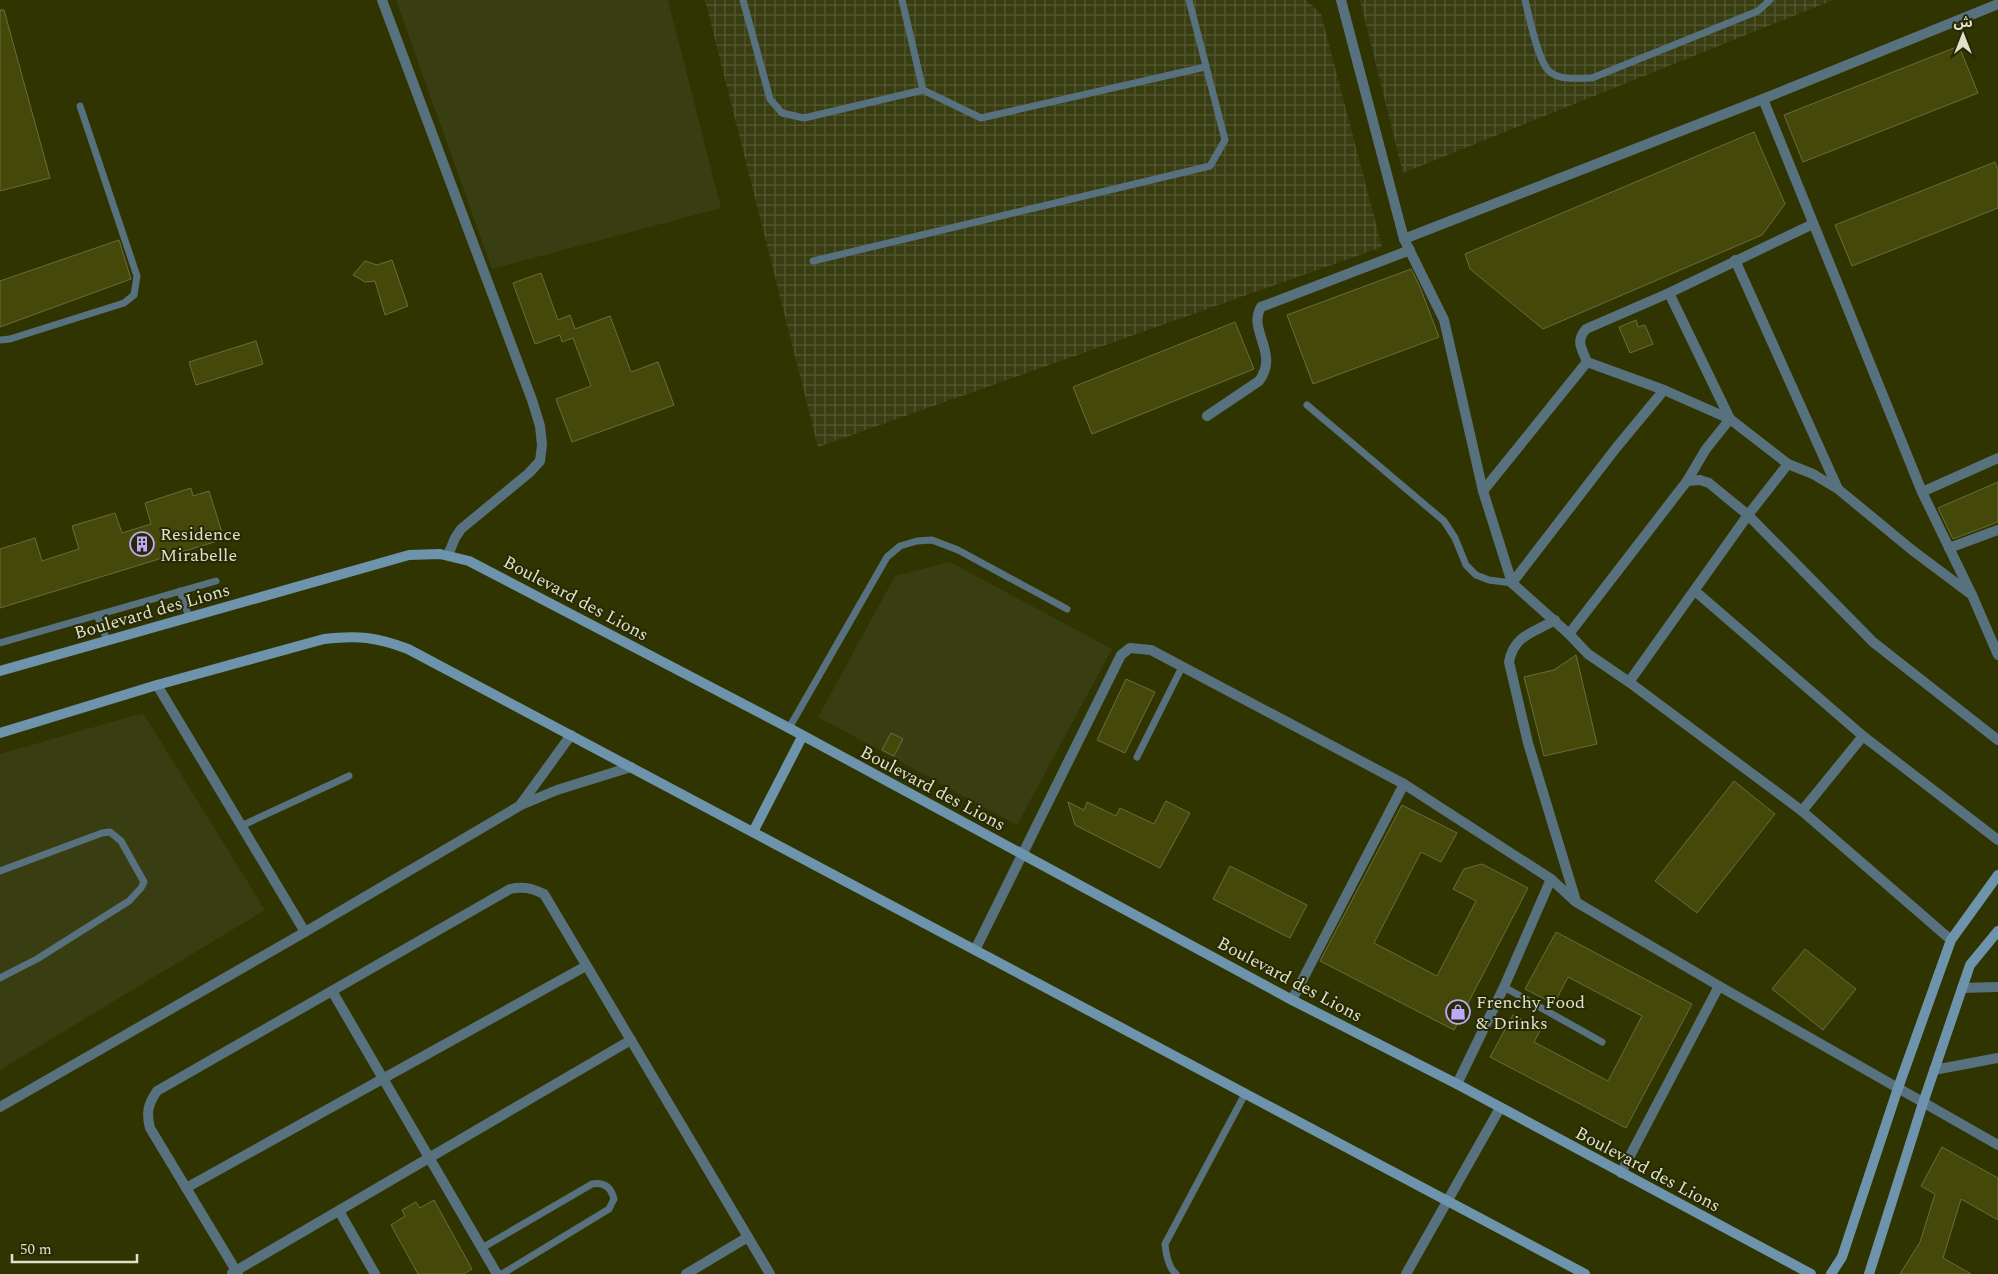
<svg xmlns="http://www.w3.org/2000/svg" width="1998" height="1274" viewBox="0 0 1998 1274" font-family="Spectral,'Noto Sans Arabic',serif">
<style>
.built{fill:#393d12}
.industrial{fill:url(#industrial-grid)}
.building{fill:#44490a;stroke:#676d3d}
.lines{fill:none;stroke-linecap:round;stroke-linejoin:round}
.service{stroke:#58717f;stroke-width:7}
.minor{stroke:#58717f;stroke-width:10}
.secondary{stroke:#6d94ac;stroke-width:10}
.labels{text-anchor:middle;stroke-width:4;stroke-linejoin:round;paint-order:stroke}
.poi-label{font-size:18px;fill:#dee2c8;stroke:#262904;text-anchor:start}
.street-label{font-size:18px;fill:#dee2c8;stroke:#262904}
</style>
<defs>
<pattern id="industrial-grid" width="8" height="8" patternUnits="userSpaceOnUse" patternTransform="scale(1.25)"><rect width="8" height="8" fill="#393d12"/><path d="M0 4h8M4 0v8" fill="none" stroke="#555933"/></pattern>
</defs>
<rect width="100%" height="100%" fill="#303401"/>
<g class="built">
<path d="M396,0H668L721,208L492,269Z"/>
<path d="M950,562L1112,649L1017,825L818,717L895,576Z"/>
<path d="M143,713L265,910L0,1070V754Z"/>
</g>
<g class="industrial">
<path d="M705,0H1306L1321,14L1382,247L818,447Z"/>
<path d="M1360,0H1833L1403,173Z"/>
</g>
<g class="building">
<path d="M0,10H4L50,178L0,191Z"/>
<path d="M1959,46L1978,93L1803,162L1784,115Z"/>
<path d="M1754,132L1785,204L1762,235L1543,329L1470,269L1465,254Z"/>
<path d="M1995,162L1998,170V208L1852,266L1835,225Z"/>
<path d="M119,240L131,279L0,327V281Z"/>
<path d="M392,260L408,306L385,315L375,281L365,282L353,275L365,261L377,265Z"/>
<path d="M1411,269L1420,287L1439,337L1313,384L1287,315Z"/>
<path d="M541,273L558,320L570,315L575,329L610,316L631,372L658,362L674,405L572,442L556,399L591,386L573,338L562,342L560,335L535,344L513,283Z"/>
<path d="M1636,320L1638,327L1645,325L1653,344L1630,353L1619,327Z"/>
<path d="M1235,322L1254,369L1092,434L1073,387Z"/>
<path d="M256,341L263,364L196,385L189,362Z"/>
<path d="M1998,482V522L1953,539L1938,508Z"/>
<path d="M191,488L193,496L209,491L224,539L0,608V549L35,538L42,561L79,549L72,526L115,513L122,533L151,524L145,503Z"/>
<path d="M1576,655L1597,744L1544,756L1524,677L1554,670Z"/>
<path d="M1126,679L1155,692L1125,753L1097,740Z"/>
<path d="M891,733L903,739L894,756L882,750Z"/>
<path d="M1734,781L1775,814L1697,913L1655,881Z"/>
<path d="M1166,801L1190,813L1160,868L1075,825L1068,802L1084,810L1087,802L1116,816L1120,808L1154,824Z"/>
<path d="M1402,805L1457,833L1441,862L1421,852L1374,943L1437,976L1476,901L1453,889L1464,869L1482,864L1528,888L1454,1030L1320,961Z"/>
<path d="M1230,866L1307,905L1290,938L1213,899Z"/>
<path d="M1556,932L1692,1004L1626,1128L1490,1057L1513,1015L1541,1029L1534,1042L1608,1081L1642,1016L1568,977L1554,1004L1525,989Z"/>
<path d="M1805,949L1856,989L1823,1030L1772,989Z"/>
<path d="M1942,1147L1998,1178V1220L1961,1199L1943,1258L1971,1274H1900L1920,1242L1935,1194L1921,1186Z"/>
<path d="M434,1200L472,1269L464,1274H418L391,1225L405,1216L402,1210L416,1202L420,1208Z"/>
</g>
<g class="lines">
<g class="service">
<path d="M743,0L770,99L782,113L804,118L923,90"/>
<path d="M902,0L923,90L981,118L1205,67"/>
<path d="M1525,0C1529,16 1538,61 1549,71C1559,81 1579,78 1592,78L1758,11L1770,0"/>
<path d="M813,261L1210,166L1225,140L1189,0"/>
<path d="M0,340L10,339L124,303L134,295L137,276L80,106"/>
<path d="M1307,405L1444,521L1455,538L1466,565L1476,575L1489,580L1512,583"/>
<path d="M180,591L189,617"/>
<path d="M97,615L107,640"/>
<path d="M0,643L216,581"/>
<path d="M789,728L887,557L900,546L917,541L932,540L958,550L1067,609"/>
<path d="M1137,757L1182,667"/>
<path d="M241,826L349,776"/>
<path d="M0,871L102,833L110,832L121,841L144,882L141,888L129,901L37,959L0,978"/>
<path d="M1504,987L1602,1042"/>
<path d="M482,1248L592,1184C604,1182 611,1187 614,1199L609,1209L502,1274"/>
<path d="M1176,1274C1168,1267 1166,1255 1165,1244L1245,1094"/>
</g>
<g class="minor">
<path d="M382,0L532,400L540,426L542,445L540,461L529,473L461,529L455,538L448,555"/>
<path d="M1341,0L1404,239L1444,320L1483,491L1512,583L1569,634L1588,654L1629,682L1802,811L1951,940"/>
<path d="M1763,99L1922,492L1972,595L1998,655"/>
<path d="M1813,224L1669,293L1586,329C1575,342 1582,348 1587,362L1664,390L1730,419L1788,464L1813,474L1838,489L1912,550L1972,595"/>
<path d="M1404,239L1763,99L1998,4"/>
<path d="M1735,260L1838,489"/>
<path d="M1669,293L1730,419L1706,449L1687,481"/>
<path d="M1207,416L1259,381C1280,353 1247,330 1261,307L1410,250"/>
<path d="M1483,491L1587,362"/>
<path d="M1922,492L1998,458"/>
<path d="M1949,548L1998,530"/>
<path d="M1512,583L1616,448L1664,390"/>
<path d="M1695,591L1863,736L1998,840"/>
<path d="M1555,620C1533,633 1514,635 1509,662L1528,743L1576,901"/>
<path d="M1569,634L1687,481L1700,480L1709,483L1748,515L1873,642L1998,740"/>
<path d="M1629,682L1748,515L1788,464"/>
<path d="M157,685L305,932"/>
<path d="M521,804L571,735"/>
<path d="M1802,811L1863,736"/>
<path d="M975,950L1121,655L1130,648L1151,650L1404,784L1551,879L1576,902L1719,986L1998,1145"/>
<path d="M1962,988L1998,987"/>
<path d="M332,991L497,1274"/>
<path d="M1292,1000L1404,784"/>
<path d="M1934,1070L1998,1058"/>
<path d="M1457,1084L1504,987L1551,879"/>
<path d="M0,1107L305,932L521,805L557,790L631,767"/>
<path d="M1621,1173L1719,986"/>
<path d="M186,1188L586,966"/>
<path d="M339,1211L375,1274"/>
<path d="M232,1273L631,1040"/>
<path d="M238,1274L150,1128C146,1113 148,1104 157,1091L510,889C523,886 531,888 544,894L770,1274"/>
<path d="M686,1274L748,1237"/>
<path d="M1406,1274L1500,1108"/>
</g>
<g class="secondary">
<path d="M0,671L409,555L440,554L469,561L789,728L1292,1000L1457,1084L1811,1274"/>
<path d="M0,733L157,685L324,639C358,635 376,637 408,649L1585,1274"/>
<path d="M753,832L802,737"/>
<path d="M1831,1274L1842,1257L1898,1088L1951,940L1998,875"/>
<path d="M1869,1274L1923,1103L1970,965L1998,931"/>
</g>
</g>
<defs>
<g id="building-ring" transform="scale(1.25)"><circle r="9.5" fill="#262904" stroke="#bcaaf6" stroke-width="1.5"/><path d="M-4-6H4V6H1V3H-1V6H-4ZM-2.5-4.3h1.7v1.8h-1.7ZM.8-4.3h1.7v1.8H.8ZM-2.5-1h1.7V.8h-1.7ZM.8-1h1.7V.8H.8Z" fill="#bcaaf6"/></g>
<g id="shop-ring" transform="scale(1.25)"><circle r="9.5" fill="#262904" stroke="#bcaaf6" stroke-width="1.5"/><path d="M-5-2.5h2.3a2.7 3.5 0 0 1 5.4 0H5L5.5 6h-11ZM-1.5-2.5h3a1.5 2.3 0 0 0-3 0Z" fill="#bcaaf6"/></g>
</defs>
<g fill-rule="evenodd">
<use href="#building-ring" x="142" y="544"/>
<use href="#shop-ring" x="1458" y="1012"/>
</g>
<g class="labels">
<g class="poi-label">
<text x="160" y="540">Residence<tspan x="160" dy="21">Mirabelle</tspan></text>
<text x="1476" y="1008">Frenchy Food<tspan x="1476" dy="21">&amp; Drinks</tspan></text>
</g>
<g class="street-label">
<text transform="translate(576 598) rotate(28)" y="6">Boulevard des Lions</text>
<text transform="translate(152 611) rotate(-16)" y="6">Boulevard des Lions</text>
<text transform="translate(933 788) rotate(28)" y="6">Boulevard des Lions</text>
<text transform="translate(1290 979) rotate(28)" y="6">Boulevard des Lions</text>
<text transform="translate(1648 1169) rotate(28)" y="6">Boulevard des Lions</text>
</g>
</g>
<g transform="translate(1963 35)" stroke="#262904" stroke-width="4" paint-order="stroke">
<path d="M0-4L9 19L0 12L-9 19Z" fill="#dee2c8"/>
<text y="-8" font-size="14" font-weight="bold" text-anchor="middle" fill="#dee2c8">ش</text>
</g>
<path d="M12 1254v8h125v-8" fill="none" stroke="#dee2c8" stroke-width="2.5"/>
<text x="20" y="1254" font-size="15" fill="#dee2c8" stroke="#262904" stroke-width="4" paint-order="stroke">50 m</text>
</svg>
